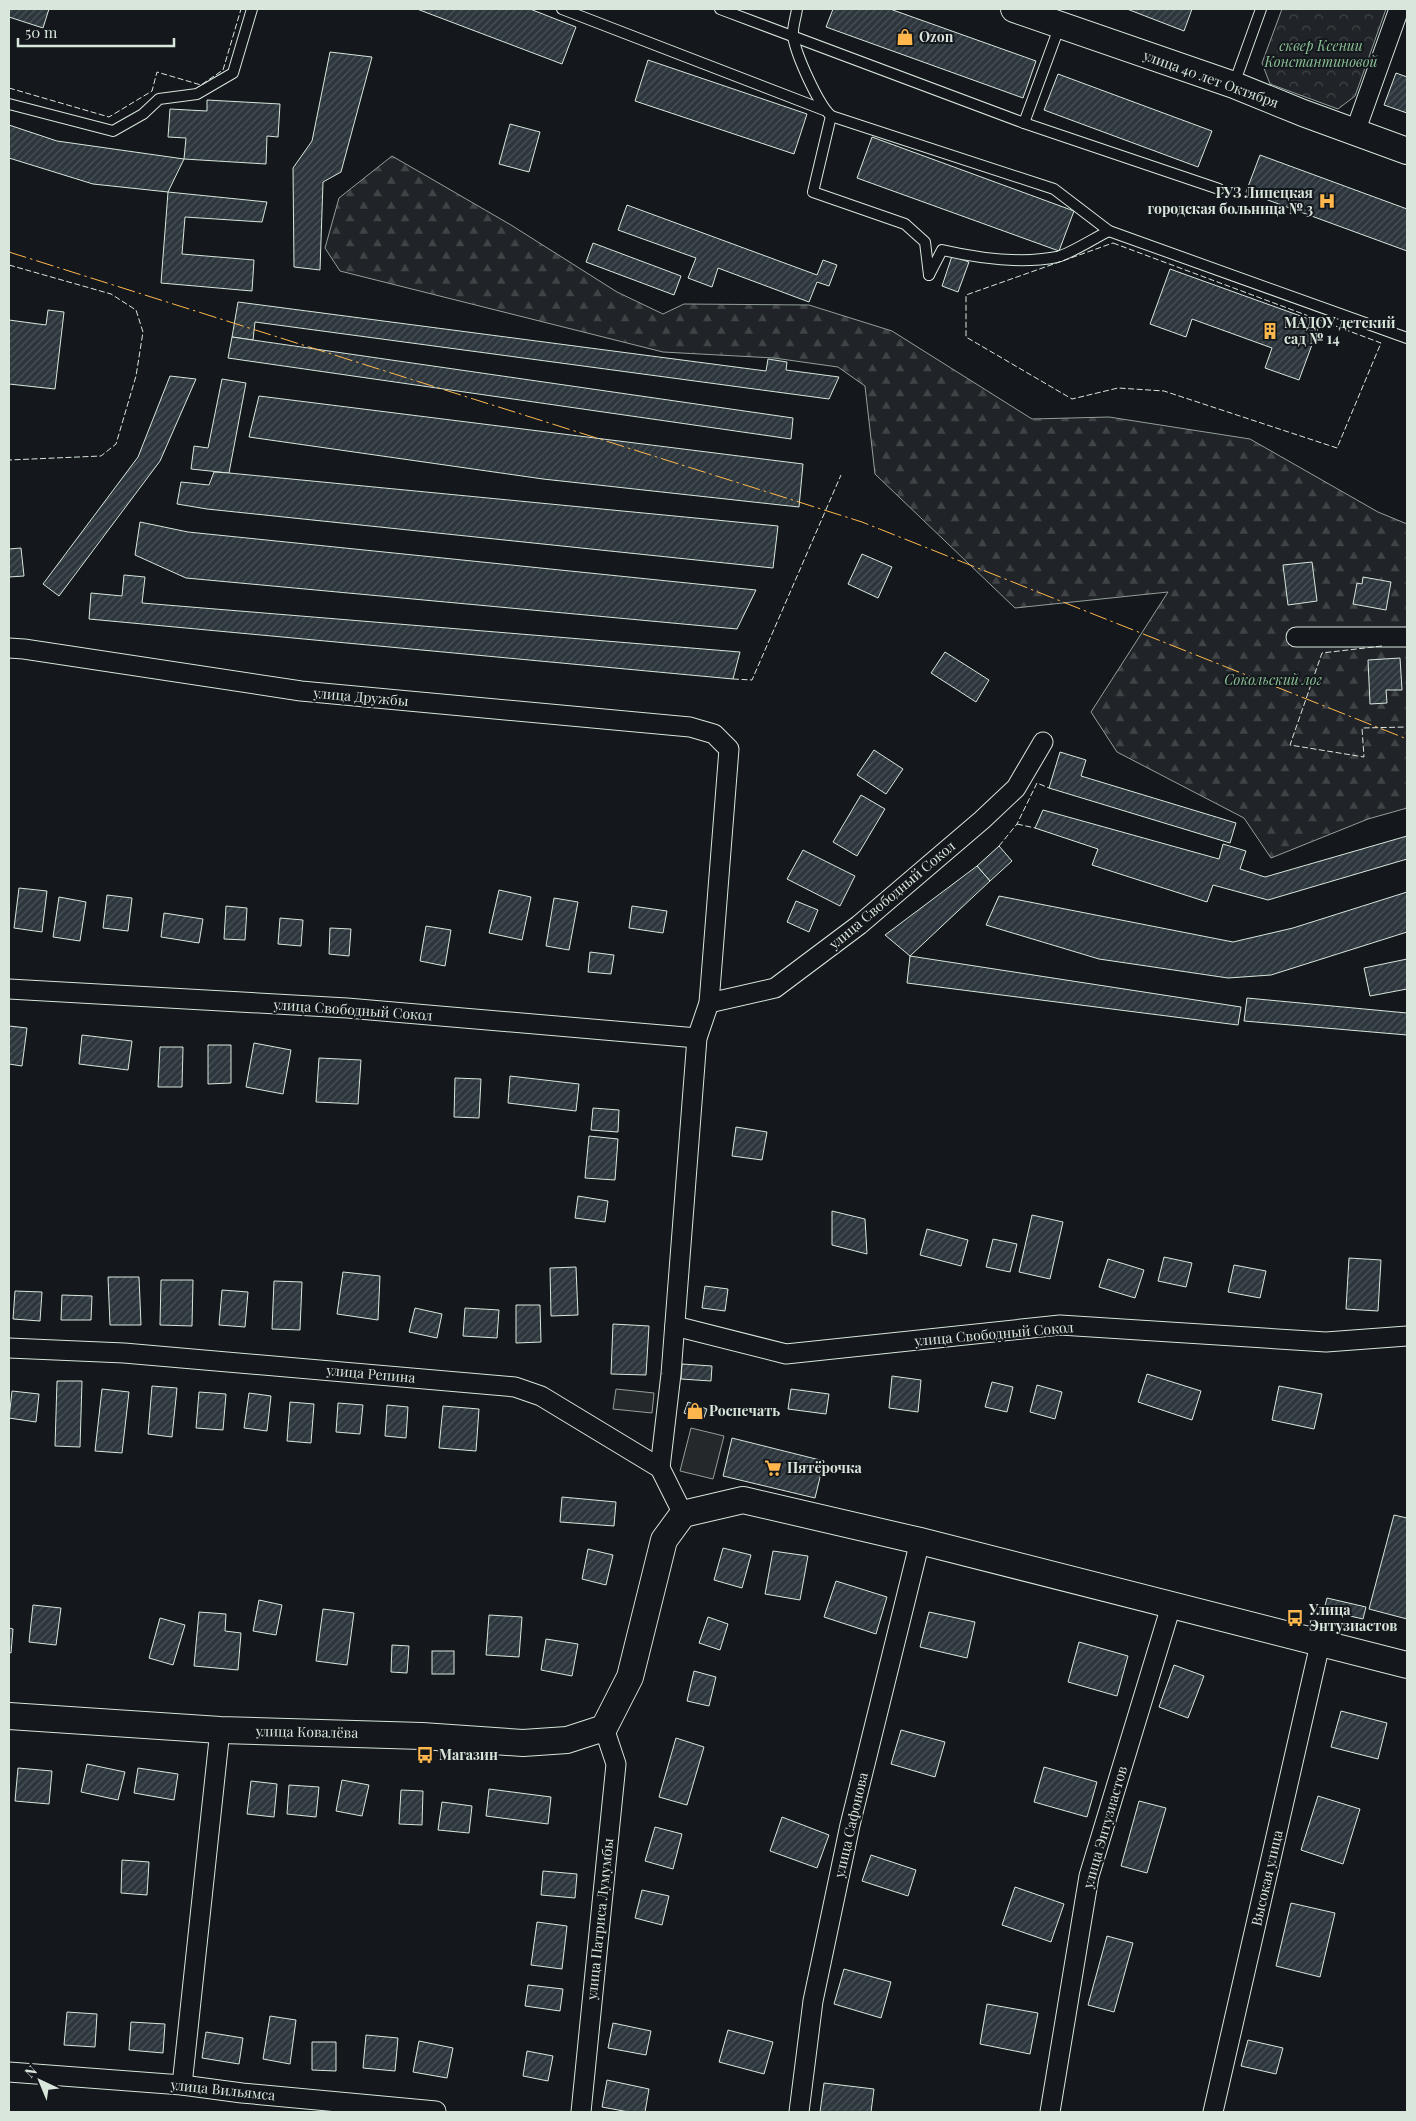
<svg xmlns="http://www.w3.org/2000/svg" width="1416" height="2121" viewBox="0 0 1416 2121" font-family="'Playfair Display',serif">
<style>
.forest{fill:url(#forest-firs);stroke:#939e99}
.park{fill:url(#park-crowns);stroke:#939e99}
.parking{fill:#24282b;stroke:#939e99}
.building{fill:url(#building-hatch);stroke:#d8e6dc}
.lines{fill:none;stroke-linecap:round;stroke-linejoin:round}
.lane-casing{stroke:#d8e6dc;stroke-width:12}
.street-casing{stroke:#d8e6dc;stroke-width:21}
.secondary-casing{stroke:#d8e6dc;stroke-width:28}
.lane{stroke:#14181c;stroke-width:10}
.street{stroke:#14181c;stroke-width:19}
.secondary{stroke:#14181c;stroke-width:26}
.fence{stroke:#d8e6dc;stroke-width:1;stroke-dasharray:6 2.5;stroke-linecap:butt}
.power{stroke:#ffb74d;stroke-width:1;stroke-dasharray:18 4 2.5 4;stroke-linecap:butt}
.labels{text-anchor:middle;stroke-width:4;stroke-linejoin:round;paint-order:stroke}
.poi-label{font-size:14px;font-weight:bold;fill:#d8e6dc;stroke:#14181c;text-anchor:start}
.park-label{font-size:14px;font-style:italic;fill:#8ac095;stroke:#14181c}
.street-label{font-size:14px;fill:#d8e6dc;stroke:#14181c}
</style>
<defs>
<pattern id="forest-firs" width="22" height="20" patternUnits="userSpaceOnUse" patternTransform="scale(1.25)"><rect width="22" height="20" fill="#202428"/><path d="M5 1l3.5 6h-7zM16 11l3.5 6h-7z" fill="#404447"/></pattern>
<pattern id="park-crowns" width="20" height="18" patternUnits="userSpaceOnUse" patternTransform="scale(1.25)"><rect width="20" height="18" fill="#202428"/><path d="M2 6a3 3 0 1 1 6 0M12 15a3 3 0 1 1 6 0" fill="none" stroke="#404447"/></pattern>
<pattern id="building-hatch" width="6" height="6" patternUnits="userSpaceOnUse" patternTransform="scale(1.25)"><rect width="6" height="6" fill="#2c363c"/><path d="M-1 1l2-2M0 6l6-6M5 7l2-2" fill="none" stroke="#4a5358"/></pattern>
</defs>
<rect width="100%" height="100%" fill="#14181c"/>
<path class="forest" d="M392,156L511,225L617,292L663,314L684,304L809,305L892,331L1032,419L1109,417L1250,439L1378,512L1407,524V808L1368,819L1271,858L1244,818L1117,752L1091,712L1168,592L1015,608L875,474L865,386L838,367L774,358L663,352L340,271L325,248L339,198Z"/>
<path class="park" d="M1282,9H1386L1355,96L1338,109L1270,84L1262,63Z"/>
<g class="parking">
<path d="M616,1389L654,1393L652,1413L613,1409Z"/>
<path d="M691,1428L724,1436L713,1479L680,1471Z"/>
</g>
<g class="building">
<path d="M9,9H49L43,28L9,17Z"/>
<path d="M417,9H530L576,27L562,64Z"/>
<path d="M833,9H890L1036,61L1023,98L826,27Z"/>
<path d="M1127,9H1192L1184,31Z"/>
<path d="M330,52L372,57L341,172L323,182L320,270L294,267L293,168L312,141Z"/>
<path d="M648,60L807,114L794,154L635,101Z"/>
<path d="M1396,73L1407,77V113L1384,105Z"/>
<path d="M1058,74L1212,131L1198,167L1044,110Z"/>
<path d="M207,100L280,104L278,137L267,136L266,164L184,159L186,138L168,137L170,109L207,111Z"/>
<path d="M510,124L540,132L529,172L499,164Z"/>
<path d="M9,125L57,141L184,159L168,192L93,184L9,158Z"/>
<path d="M872,137L1074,211L1059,251L857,178Z"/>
<path d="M1260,155L1407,209V251L1246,192Z"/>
<path d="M168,192L267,202L262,222L185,217L182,254L254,260L252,291L161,283Z"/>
<path d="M627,205L817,275L823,260L837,265L829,286L817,282L809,302L718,268L712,287L688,278L696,258L618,230Z"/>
<path d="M593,243L681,276L674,295L586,262Z"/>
<path d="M952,256L969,262L958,292L942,286Z"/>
<path d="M1170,269L1320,323L1299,380L1265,368L1272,348L1192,319L1186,337L1150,324Z"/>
<path d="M238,302L766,371L768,359L787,362L786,370L839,377L829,399L255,322L253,340L232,337Z"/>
<path d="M48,310L64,312L55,389L9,384V320L46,325Z"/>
<path d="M232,337L793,418L791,439L228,358Z"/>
<path d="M170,376L196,379L160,461L59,596L43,584L138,457Z"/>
<path d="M222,379L246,383L229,473L191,469L194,446L208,448Z"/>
<path d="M259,396L803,464L799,507L543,479L249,437Z"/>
<path d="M214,472L229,473L778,526L773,568L207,509L177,504L181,482L209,485Z"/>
<path d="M140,522L188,532L756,590L737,629L186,578L135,555Z"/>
<path d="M21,548L24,576L9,577V549Z"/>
<path d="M862,554L892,567L878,598L848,584Z"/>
<path d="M1312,562L1317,601L1288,605L1283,565Z"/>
<path d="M124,575L145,577L142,603L740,652L733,679L89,619L91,593L122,596Z"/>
<path d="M1363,577L1391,582L1386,610L1353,604L1357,583L1362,584Z"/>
<path d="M945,652L989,680L976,702L931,673Z"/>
<path d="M1400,658L1402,690H1386L1387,703L1370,704L1368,660Z"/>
<path d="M874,750L903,769L886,794L857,775Z"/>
<path d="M1060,752L1086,760L1081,776L1236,823L1230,843L1049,788Z"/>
<path d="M861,795L885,809L857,856L833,842Z"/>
<path d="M1043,810L1219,859L1223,844L1246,851L1240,869L1265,877L1407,836V859L1268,900L1213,885L1207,902L1092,865L1098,849L1035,828Z"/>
<path d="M999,846L1012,861L990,881L977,866Z"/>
<path d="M803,850L855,876L840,906L787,879Z"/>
<path d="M977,866L990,881L910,956L885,935Z"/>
<path d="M19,888L47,891L42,932L14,928Z"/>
<path d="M499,890L531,897L522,940L489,933Z"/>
<path d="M1407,892V932L1271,975L1228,978L1099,959L986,925L999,896L1233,942L1293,928Z"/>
<path d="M107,895L132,898L128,931L103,928Z"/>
<path d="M59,897L86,902L80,941L53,937Z"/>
<path d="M554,898L578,902L569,950L546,946Z"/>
<path d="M796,901L818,910L809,932L787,922Z"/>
<path d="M226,906L247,908L245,940L224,939Z"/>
<path d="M632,906L667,911L663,933L629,928Z"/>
<path d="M164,913L203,919L199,943L161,937Z"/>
<path d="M280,918L303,920L301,946L278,944Z"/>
<path d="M426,926L451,930L445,966L420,961Z"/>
<path d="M330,928L351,929L349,956L329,954Z"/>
<path d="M590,952L614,955L611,974L588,972Z"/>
<path d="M910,956L1241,1007L1238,1025L907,983Z"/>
<path d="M1407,959V989L1370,996L1364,968Z"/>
<path d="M1247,998L1407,1013V1035L1244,1021Z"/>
<path d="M9,1026L27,1028L22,1066L9,1064Z"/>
<path d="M82,1035L132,1041L128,1070L79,1064Z"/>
<path d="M254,1043L291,1050L283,1094L246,1087Z"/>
<path d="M208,1045H231V1083L208,1084Z"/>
<path d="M160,1047H183L182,1087H158Z"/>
<path d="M319,1058L361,1060L358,1104L316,1102Z"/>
<path d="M510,1076L579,1084L576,1111L508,1103Z"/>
<path d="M455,1078L481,1079L479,1118L454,1117Z"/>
<path d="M593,1108L619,1110L618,1132L591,1130Z"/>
<path d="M736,1127L767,1132L762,1160L732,1156Z"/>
<path d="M589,1136L618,1139L615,1180L585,1178Z"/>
<path d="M578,1196L608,1201L605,1222L575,1218Z"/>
<path d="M832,1211L865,1219L867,1254L832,1245Z"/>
<path d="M1032,1215L1063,1222L1050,1279L1019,1272Z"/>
<path d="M927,1229L968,1240L961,1266L920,1255Z"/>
<path d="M993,1239L1017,1244L1010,1272L986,1267Z"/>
<path d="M1164,1257L1192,1263L1186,1287L1158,1281Z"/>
<path d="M1349,1258L1381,1260L1378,1311L1346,1309Z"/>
<path d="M1108,1259L1144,1270L1135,1298L1099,1287Z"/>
<path d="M1234,1265L1266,1271L1260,1298L1228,1292Z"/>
<path d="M576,1267L578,1315L551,1316L550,1268Z"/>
<path d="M343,1272L380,1276L378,1320L337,1314Z"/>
<path d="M108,1277H139L141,1325H110Z"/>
<path d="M161,1280H193L192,1326L160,1325Z"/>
<path d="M274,1281L302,1282L300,1330L272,1329Z"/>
<path d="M705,1286L728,1289L725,1311L702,1308Z"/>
<path d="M222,1290L248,1292L245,1327L219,1325Z"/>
<path d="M15,1291L42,1292L40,1321L13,1319Z"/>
<path d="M62,1295L92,1296L91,1320H61Z"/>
<path d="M516,1305H540L541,1342L516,1343Z"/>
<path d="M415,1308L442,1314L437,1338L409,1332Z"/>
<path d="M465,1308L499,1310L497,1338L463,1336Z"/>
<path d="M613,1324L649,1326L646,1375L611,1374Z"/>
<path d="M682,1364L712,1366L711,1381L681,1379Z"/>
<path d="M1147,1374L1201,1391L1192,1420L1138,1402Z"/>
<path d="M892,1376L921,1380L918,1412L889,1408Z"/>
<path d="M57,1381H82L80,1447L55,1446Z"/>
<path d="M992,1382L1013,1387L1007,1412L985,1407Z"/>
<path d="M1037,1385L1062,1392L1055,1419L1030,1412Z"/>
<path d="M152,1386L177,1388L172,1437L148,1434Z"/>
<path d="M1279,1386L1322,1394L1314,1429L1272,1420Z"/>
<path d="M102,1389L129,1392L122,1453L95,1451Z"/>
<path d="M791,1389L829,1394L826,1414L788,1409Z"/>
<path d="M12,1391L39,1394L36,1422L9,1418Z"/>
<path d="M199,1392L226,1394L223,1430L196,1428Z"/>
<path d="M249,1393L271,1396L267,1431L244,1428Z"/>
<path d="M290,1402L314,1404L311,1443L287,1441Z"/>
<path d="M688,1402L707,1409L703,1420L684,1413Z"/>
<path d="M338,1403L363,1405L360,1434L336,1432Z"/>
<path d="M387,1405L408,1407L406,1438L385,1436Z"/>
<path d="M443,1406L479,1409L476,1451L439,1448Z"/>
<path d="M732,1438L824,1461L815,1498L723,1476Z"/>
<path d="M562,1497L616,1502L614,1526L560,1522Z"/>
<path d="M1394,1515L1407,1518V1619L1369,1609Z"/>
<path d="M723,1548L751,1555L742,1588L714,1580Z"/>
<path d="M588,1549L613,1555L606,1585L582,1579Z"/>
<path d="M773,1551L808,1556L800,1600L765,1594Z"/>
<path d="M836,1581L887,1597L876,1634L824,1617Z"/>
<path d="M1327,1598L1366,1607L1363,1619L1324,1610Z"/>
<path d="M259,1600L282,1605L276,1635L253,1631Z"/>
<path d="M33,1605L61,1608L56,1645L29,1642Z"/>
<path d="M323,1609L354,1613L347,1665L316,1661Z"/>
<path d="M199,1612L226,1614L225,1631L241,1633L238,1670L194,1666Z"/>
<path d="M929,1612L975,1622L967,1658L920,1647Z"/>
<path d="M489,1615L522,1617L519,1657L486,1655Z"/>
<path d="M708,1617L728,1624L720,1650L699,1643Z"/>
<path d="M160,1618L185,1625L173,1665L149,1658Z"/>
<path d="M9,1628L13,1629L11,1653L9,1652Z"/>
<path d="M546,1639L578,1644L572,1676L541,1670Z"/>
<path d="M1079,1642L1128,1656L1117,1696L1068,1682Z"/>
<path d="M392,1645L409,1646L407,1673L391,1672Z"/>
<rect x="432" y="1651" width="22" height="23"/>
<path d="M1174,1665L1204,1676L1188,1718L1159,1707Z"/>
<path d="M694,1671L716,1677L709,1706L687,1701Z"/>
<path d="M1341,1711L1387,1723L1378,1759L1331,1747Z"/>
<path d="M901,1730L945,1742L935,1777L891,1764Z"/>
<path d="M676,1738L704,1747L687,1805L659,1797Z"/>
<path d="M87,1764L125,1772L118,1800L81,1792Z"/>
<path d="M1044,1767L1097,1782L1087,1817L1034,1802Z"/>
<path d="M18,1768L52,1771L49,1804L15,1801Z"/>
<path d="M138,1768L178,1774L174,1800L134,1793Z"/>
<path d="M342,1780L369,1785L362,1816L336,1811Z"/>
<path d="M251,1781L277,1784L274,1817L247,1814Z"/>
<path d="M289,1785L319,1787L316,1817L287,1814Z"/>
<path d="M489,1789L551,1797L548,1824L486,1816Z"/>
<path d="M401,1790L423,1791L422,1825L399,1824Z"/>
<path d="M1318,1796L1360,1809L1343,1864L1301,1850Z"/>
<path d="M1139,1801L1166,1808L1147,1873L1121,1866Z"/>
<path d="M442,1802L472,1806L469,1833L438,1830Z"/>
<path d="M782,1817L829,1835L817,1868L770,1851Z"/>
<path d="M655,1827L682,1834L673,1869L645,1861Z"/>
<path d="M871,1855L916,1870L908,1896L862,1881Z"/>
<path d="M122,1860L149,1862L147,1895L121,1893Z"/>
<path d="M543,1871L577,1874L575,1898L541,1895Z"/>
<path d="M1015,1887L1064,1904L1051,1942L1002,1925Z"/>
<path d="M642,1890L669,1896L662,1925L635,1918Z"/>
<path d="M1291,1903L1335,1913L1320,1977L1276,1966Z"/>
<path d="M537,1922L567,1926L562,1969L531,1965Z"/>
<path d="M1107,1936L1133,1943L1114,2012L1088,2005Z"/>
<path d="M844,1969L891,1982L881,2018L834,2004Z"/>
<path d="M528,1985L563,1989L560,2011L525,2006Z"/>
<path d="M987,2004L1038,2013L1030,2054L980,2044Z"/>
<path d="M67,2012L97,2014L95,2047L64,2045Z"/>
<path d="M270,2016L296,2020L290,2064L263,2059Z"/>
<path d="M131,2022L165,2024L163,2053L129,2050Z"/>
<path d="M613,2023L651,2031L646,2055L608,2048Z"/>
<path d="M728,2030L773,2042L764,2074L719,2062Z"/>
<path d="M206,2032L243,2038L239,2064L202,2058Z"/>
<path d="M366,2035L398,2038L395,2071L363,2068Z"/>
<path d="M1248,2040L1283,2048L1276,2074L1241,2066Z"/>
<path d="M419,2041L453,2048L447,2078L413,2072Z"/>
<path d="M312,2042H336V2071L312,2070Z"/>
<path d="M527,2051L553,2056L548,2081L523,2076Z"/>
<path d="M607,2080L649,2089L645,2112H629L602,2107Z"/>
<path d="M824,2083L874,2089L871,2112H820Z"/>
</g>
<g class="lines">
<g class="lane-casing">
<g id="lane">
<path d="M562,9L824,110"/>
<path d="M720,9L1024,123L1219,189"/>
<path d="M797,9C796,17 792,28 793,36C796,55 818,104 831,116L813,192L905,224L925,242L929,275"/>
<path d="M1234,84L1261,9"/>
<path d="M9,104L113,131L143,114L159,99L197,94L233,73L252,9"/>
<path d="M831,116L1054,189L1109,231L1407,338"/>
<path d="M1024,123L1060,25"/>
<path d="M929,275L942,250C977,258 1021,264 1057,257C1070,254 1096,237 1109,231"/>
</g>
</g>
<g class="street-casing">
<g id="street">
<path d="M1355,132L1399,9"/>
<path d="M1296,637H1407"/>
<path d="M9,648L24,649L301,691L690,727L714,734L729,749L709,1003L697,1038L671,1374L660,1468"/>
<path d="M9,989L347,1008L697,1038"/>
<path d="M709,1003L775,988L859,925L982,820L1016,788L1043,742"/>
<path d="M675,1326L786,1354L1060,1325L1326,1342L1407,1336"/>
<path d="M9,1348L124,1353L515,1387L541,1396L660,1468L683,1514"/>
<path d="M9,2072L182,2085L242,2093L436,2111"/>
<path d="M182,2085L220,1730"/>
<path d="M581,2112L616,1764L604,1728"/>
<path d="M799,2112L813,2001L850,1825L920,1541"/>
<path d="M1050,2112L1089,1876L1171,1606"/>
<path d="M1213,2112L1320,1644"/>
</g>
</g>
<g class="secondary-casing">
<g id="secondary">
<path d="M1014,9L1234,85L1303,113L1407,151"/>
<path d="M9,1716L220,1730L422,1736L523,1743L567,1740L604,1728L630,1677L664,1540L683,1514L743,1500L920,1541L1407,1665"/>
</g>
</g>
<use href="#lane" class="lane"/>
<use href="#street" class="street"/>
<use href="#secondary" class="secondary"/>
<g class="fence">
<path d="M9,88L109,117L152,91L157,72L201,85L223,70L241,9"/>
<path d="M1113,243L1381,343L1337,448L1164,391L1118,388L1072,399L966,337V295Z"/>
<path d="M9,265L111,294L136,310L143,332L136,376L116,444L101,456L9,460"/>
<path d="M1382,646L1322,653L1290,745L1364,757L1362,728L1407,727"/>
<path d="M733,679L752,680L841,475"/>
<path d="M1017,824L1035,828"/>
<path d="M999,846L1017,824L1037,783L1049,788"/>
</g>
<path class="power" d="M9,252L862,522L1407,739"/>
</g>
<defs>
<g id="shop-bare" transform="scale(1.35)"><path d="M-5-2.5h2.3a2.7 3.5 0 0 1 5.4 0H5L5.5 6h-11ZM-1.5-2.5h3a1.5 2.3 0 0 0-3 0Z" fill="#ffb74d" stroke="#14181c" stroke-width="2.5" paint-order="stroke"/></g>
<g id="hospital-bare" transform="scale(1.35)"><path d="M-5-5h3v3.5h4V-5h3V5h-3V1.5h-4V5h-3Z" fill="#ffb74d" stroke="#14181c" stroke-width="2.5" paint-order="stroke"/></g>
<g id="building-bare" transform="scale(1.35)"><path d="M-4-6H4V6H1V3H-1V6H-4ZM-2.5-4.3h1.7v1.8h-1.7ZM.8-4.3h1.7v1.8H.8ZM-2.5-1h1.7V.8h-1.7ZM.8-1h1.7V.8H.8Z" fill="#ffb74d" stroke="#14181c" stroke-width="2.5" paint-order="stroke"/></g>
<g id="supermarket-bare" transform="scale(1.35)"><path d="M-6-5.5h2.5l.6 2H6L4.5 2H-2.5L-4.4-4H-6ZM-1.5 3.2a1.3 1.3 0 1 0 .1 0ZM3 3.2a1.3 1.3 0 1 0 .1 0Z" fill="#ffb74d" stroke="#14181c" stroke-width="2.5" paint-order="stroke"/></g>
<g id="bus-bare" transform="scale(1.35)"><path d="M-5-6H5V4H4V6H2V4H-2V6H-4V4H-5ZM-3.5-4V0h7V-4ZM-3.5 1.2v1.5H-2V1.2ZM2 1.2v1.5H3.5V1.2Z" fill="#ffb74d" stroke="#14181c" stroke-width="2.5" paint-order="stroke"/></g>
</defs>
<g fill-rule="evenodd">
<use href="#shop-bare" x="905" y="37"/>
<use href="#hospital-bare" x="1327" y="201"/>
<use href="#building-bare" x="1270" y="331"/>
<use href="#shop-bare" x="695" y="1411"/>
<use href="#supermarket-bare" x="773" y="1468"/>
<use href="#bus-bare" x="1295" y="1618"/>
<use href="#bus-bare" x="425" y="1755"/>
</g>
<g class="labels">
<g class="poi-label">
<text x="919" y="42">Ozon</text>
<text x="1313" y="198" text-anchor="end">ГУЗ Липецкая<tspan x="1313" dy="16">городская больница № 3</tspan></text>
<text x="1284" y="328">МАДОУ детский<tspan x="1284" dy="16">сад № 14</tspan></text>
<text x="709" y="1416">Роспечать</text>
<text x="787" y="1473">Пятёрочка</text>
<text x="1309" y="1615">Улица<tspan x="1309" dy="16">Энтузиастов</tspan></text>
<text x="439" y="1760">Магазин</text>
</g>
<g class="park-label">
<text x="1321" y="51">сквер Ксении<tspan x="1321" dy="16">Константиновой</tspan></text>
<text x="1273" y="685">Сокольский лог</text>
</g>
<g class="street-label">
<text transform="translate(1211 79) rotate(20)" y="5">улица 40 лет Октября</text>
<text transform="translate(361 697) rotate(5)" y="5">улица Дружбы</text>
<text transform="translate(892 895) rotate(-40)" y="5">улица Свободный Сокол</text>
<text transform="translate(353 1010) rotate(4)" y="5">улица Свободный Сокол</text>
<text transform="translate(994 1334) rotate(-5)" y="5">улица Свободный Сокол</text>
<text transform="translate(371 1374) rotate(5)" y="5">улица Репина</text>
<text transform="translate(307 1732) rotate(1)" y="5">улица Ковалёва</text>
<text transform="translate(851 1825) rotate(-77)" y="5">улица Сафонова</text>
<text transform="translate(1105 1827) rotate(-74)" y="5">улица Энтузиастов</text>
<text transform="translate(1267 1878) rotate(-77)" y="5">Высокая улица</text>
<text transform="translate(600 1919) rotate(-84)" y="5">улица Патриса Лумумбы</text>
<text transform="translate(223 2090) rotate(6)" y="5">улица Вильямса</text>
</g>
</g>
<rect width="1416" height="2121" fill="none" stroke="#d8e6dc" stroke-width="20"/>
<g transform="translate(40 2081) rotate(316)" stroke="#14181c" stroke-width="4" paint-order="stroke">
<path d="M0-4L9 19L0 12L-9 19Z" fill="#d8e6dc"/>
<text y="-8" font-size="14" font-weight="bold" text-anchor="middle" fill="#d8e6dc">N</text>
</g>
<path d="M18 38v8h156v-8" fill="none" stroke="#d8e6dc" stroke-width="2.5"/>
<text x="25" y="38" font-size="15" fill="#d8e6dc" stroke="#14181c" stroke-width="4" paint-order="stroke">50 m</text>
</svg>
